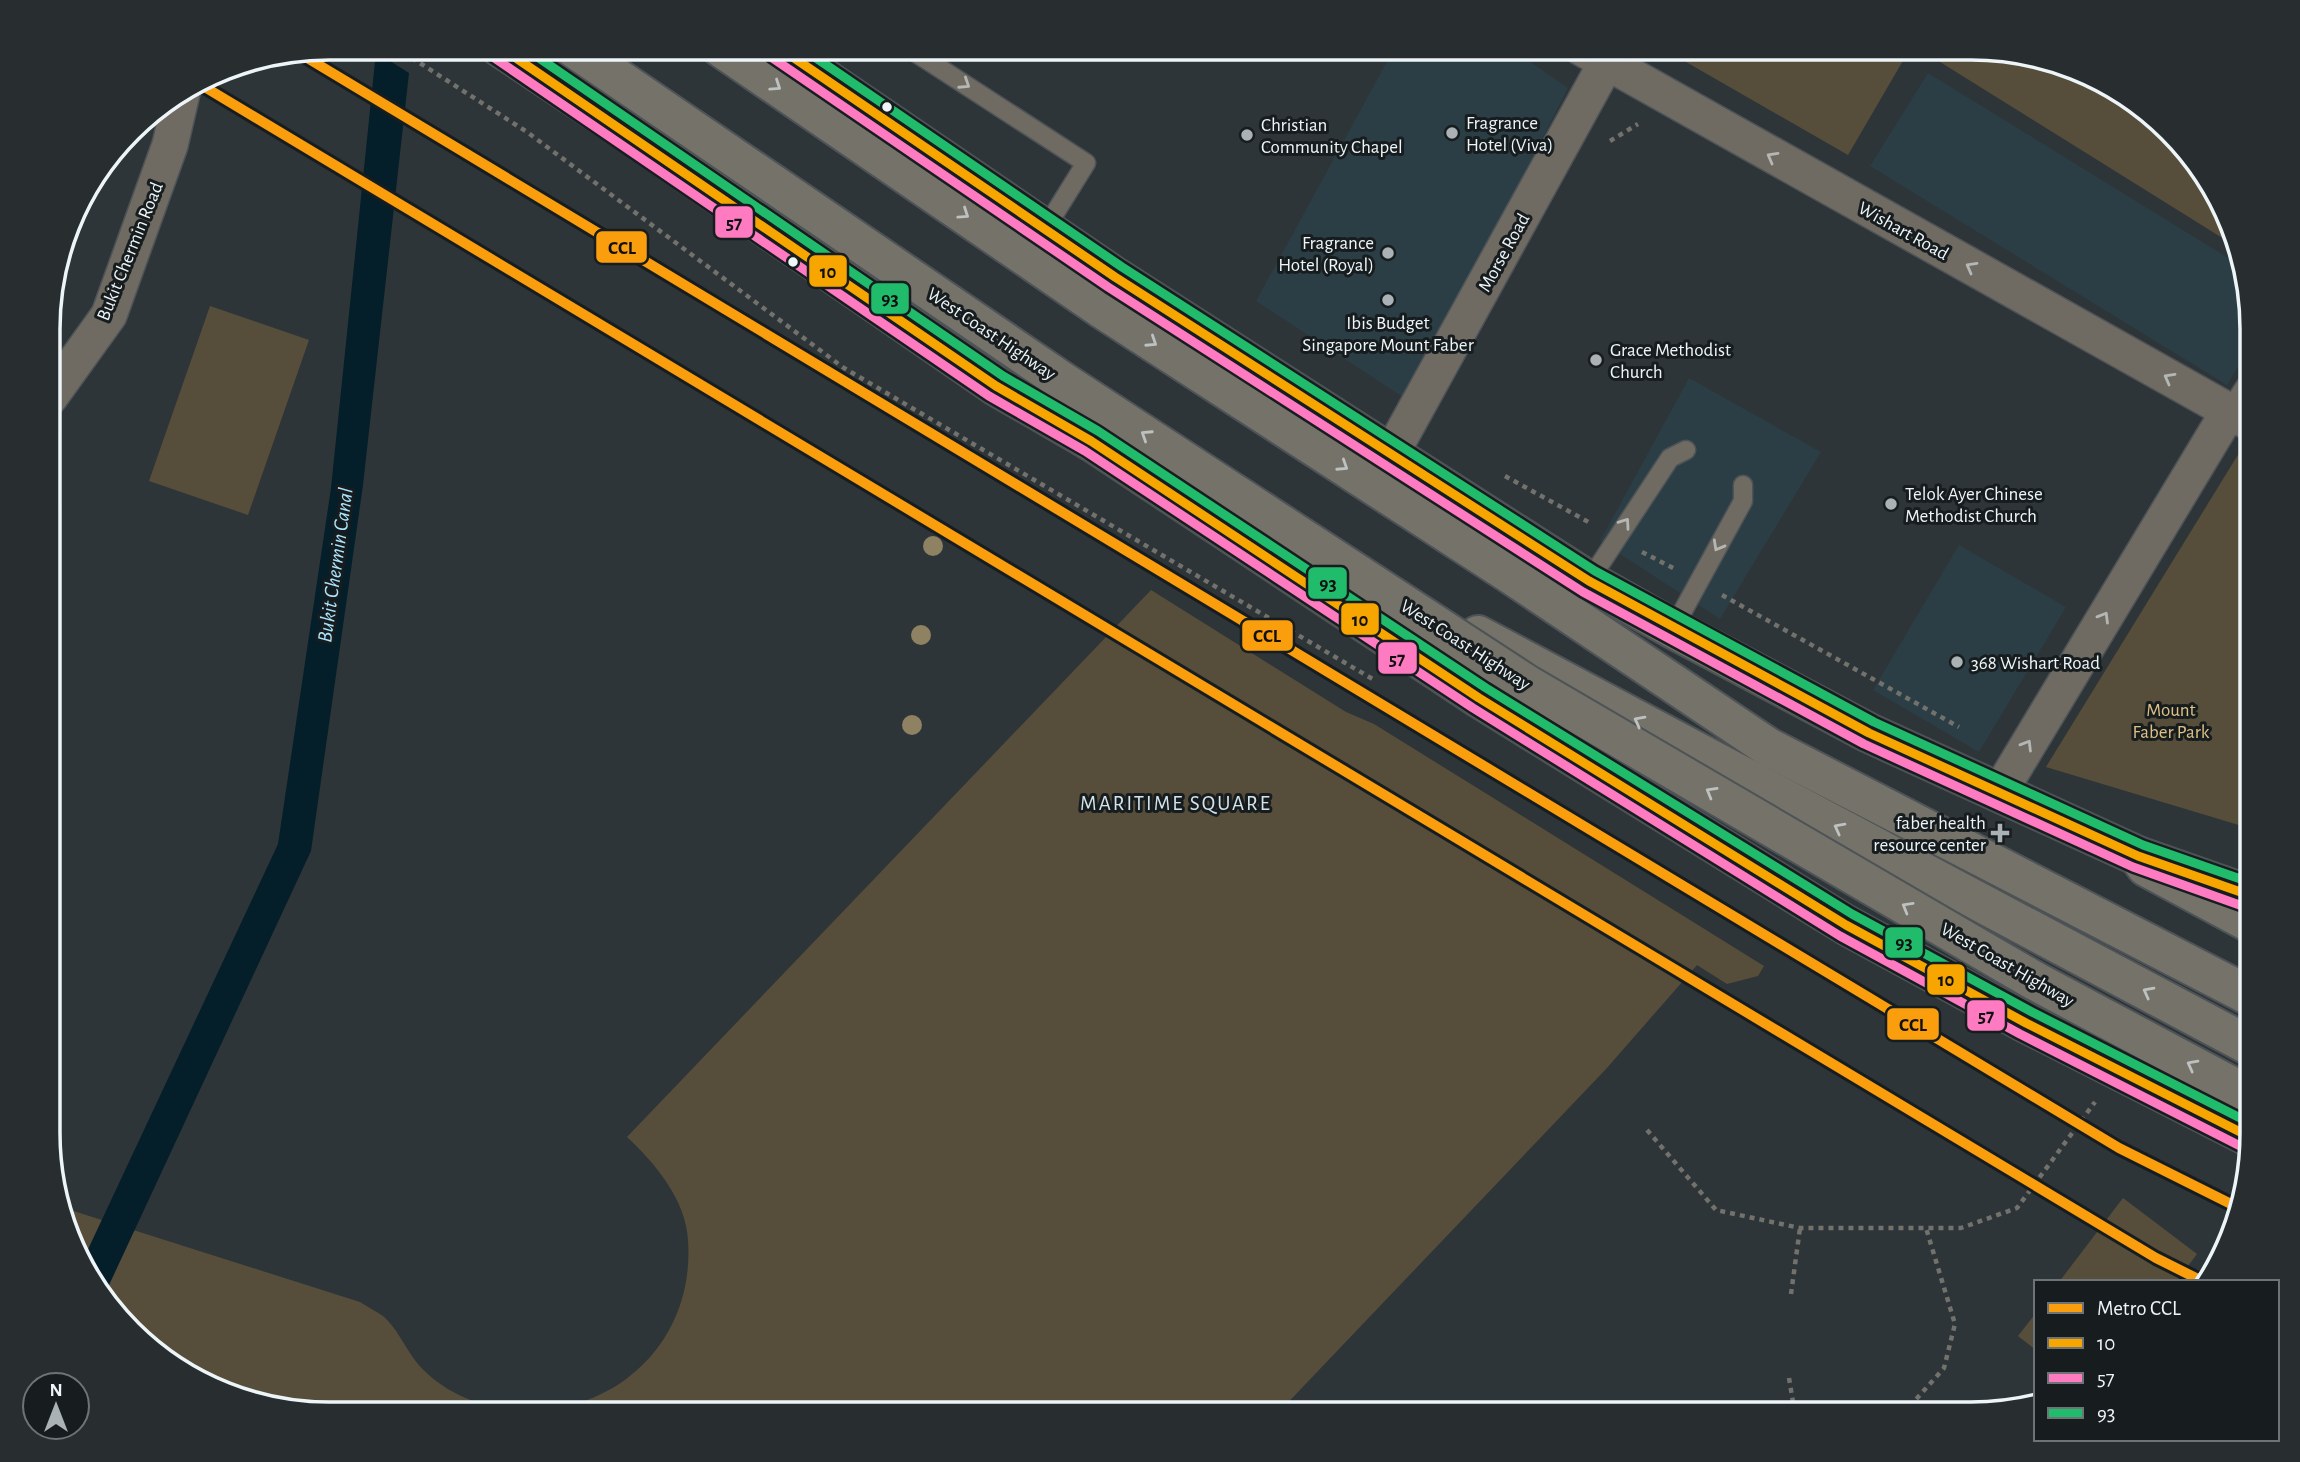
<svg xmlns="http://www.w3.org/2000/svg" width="2300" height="1462" viewBox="0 0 2300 1462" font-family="'Alegreya Sans',sans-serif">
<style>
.built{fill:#2b3d45}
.green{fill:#564e3b}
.water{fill:#041f2a}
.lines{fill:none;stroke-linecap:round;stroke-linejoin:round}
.lane-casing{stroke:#4d5356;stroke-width:21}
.street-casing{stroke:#4d5356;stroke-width:38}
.primary-casing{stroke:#4d5356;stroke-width:42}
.highway-casing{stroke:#4d5356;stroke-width:42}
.path{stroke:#72716c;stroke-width:4.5;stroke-dasharray:5 5;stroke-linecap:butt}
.lane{stroke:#6f6b62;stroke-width:18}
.street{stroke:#6f6b62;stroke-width:35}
.primary{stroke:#6e6b62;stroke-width:38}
.highway{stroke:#757269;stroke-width:38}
.highway-bridge-casing{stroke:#4d5356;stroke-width:42;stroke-linecap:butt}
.highway-bridge{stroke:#757269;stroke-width:38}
.bus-1-casing{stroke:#171d1f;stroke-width:14}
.bus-2-casing{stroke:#171d1f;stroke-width:14}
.bus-3-casing{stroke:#171d1f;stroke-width:14}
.bus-1{stroke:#f7a600;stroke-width:9}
.bus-2{stroke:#fe7ac1;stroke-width:9}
.bus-3{stroke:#20bc6c;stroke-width:9}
.metro-1-casing{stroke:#171d1f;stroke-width:16}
.metro-1{stroke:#fa9e0d;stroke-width:10}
.tree{fill:#8e8262}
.oneway{stroke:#b4b7b4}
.oneway2{stroke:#bdc1bf}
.bus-dot{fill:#edf5f8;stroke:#171d1f;stroke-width:2.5}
.poi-dot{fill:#aab2b5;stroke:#171d1f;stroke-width:2.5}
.labels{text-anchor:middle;stroke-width:6;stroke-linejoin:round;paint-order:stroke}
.poi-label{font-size:19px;fill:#edf5f8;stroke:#171d1f;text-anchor:start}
.street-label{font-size:19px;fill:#edf5f8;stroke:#171d1f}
.park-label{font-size:19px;fill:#ddc185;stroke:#171d1f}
.water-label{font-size:21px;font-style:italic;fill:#ace5fe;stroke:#171d1f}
.neighbourhood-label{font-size:21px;letter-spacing:2px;fill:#d4e4eb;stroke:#171d1f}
.rim{fill:none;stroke:#edf5f8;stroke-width:3.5}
.line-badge{stroke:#171d1f;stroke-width:2.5}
.pale-badge-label{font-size:19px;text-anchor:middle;font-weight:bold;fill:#111}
</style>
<rect width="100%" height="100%" fill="#2e3538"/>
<g class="built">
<path d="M1395,47H1509L1568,88L1409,401L1256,301Z"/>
<path d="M1928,73L2238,264L2252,310V344L2227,385L1870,166Z"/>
<path d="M1689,378L1821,452L1720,619L1600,541Z"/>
<path d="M1959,545L2066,607L1979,752L1873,690Z"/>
</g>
<g class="green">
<path d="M1660,47H1911L1848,155Z"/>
<path d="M1916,47H1972L2045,57L2128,94L2215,188L2232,244Z"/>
<path d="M210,306L309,340L248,515L149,481Z"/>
<path d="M2252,432V829L2046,767Z"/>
<path d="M1151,590L1346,712L1374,724L1764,966L1758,976L1727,984L1697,965L1606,1069L1277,1414L328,1415L238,1400L172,1368L94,1290L64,1208L360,1302C367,1307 376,1311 383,1316C396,1327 404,1345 414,1359C431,1382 462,1400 490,1406C597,1430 696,1353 688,1240C686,1200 655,1163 627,1137Z"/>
<path d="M2123,1198L2197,1254L2176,1282H2059Z"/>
<path d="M2036,1313V1350L2018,1336Z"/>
</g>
<path class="water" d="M376,52L409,73L363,485L311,851L103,1298L94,1290L83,1260L278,844L331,488Z"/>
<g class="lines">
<g class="lane-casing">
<g id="lane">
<path d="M907,47L1086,163L1045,229"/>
<path d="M2229,411L2252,376"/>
<path d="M1589,581L1670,458L1686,450"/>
<path d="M1673,629L1743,501V485"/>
</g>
</g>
<g class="street-casing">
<g id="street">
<path d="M1580,47L2252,424"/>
<path d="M50,397L109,315L170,145L182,93"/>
<path d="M1390,456L1615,47"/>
<path d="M1999,793L2229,411"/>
</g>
</g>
<g class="primary-casing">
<g id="primary">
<path d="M500,47L628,132L996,386L1091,441L1479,698L1846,925L2026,1023L2252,1138"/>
<path d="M778,47L1115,277L1589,581L1673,629L1869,733L2138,856L2252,896"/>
</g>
</g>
<g class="highway-casing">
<g id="highway">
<path d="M720,47L1102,309L1510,574L1768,747L2252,997"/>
<path d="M1091,441L1236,509"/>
<path d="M1478,635L2252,1047"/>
<path d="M2138,856L2146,867L2252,924"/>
</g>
</g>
<g class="path">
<path d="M395,47L527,132L844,368L1376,681"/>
<path d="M1610,141L1638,124"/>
<path d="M2242,463L2252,469"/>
<path d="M1505,476L1592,524"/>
<path d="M1642,552L1675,569"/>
<path d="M1722,595L1959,727"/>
<path d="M1647,1130L1716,1210L1800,1228H1961L2017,1208L2095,1102"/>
<path d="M1791,1294L1800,1228"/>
<path d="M1789,1378L1795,1414"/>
<path d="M1903,1414L1944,1368L1955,1324L1926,1228"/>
</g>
<use href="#lane" class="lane"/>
<use href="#street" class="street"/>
<use href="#primary" class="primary"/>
<use href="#highway" class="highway"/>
<g class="highway-bridge-casing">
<path id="highway-bridge" d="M572,47L1062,381L1528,685L2035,981L2252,1097"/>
</g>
<use href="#highway-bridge" class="highway-bridge"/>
<g class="bus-1-casing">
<g id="bus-1">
<path d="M500,47L996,386L1091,441L1479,698L1846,925L2026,1023L2252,1138"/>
<path d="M778,47L1115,277L1589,581L1869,733L2138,856L2252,896"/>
</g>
</g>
<g class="bus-2-casing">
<g id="bus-2">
<path d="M493,57L989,396L1085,451L1473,708L1840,936L2020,1034L2246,1149"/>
<path d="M771,57L1108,287L1583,592L1864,744L2133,867L2248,908"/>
</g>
</g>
<g class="bus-3-casing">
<g id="bus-3">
<path d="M523,47L1003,376L1098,431L1486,688L1852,914L2032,1012L2252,1124"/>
<path d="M800,47L1122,267L1595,571L1874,722L2143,845L2252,883"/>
</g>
</g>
<use href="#bus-1" class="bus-1"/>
<use href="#bus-2" class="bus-2"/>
<use href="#bus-3" class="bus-3"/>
<g class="metro-1-casing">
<g id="metro-1">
<path d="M299,53L2119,1148L2241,1209"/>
<path d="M198,83L2156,1258L2204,1282"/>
</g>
</g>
<use href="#metro-1" class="metro-1"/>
</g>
<g class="tree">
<circle cx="933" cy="546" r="10"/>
<circle cx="921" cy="635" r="10"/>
<circle cx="912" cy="725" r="10"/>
</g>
<defs><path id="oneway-chevron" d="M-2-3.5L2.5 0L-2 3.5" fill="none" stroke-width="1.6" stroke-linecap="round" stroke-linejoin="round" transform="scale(1.75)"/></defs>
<g class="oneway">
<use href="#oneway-chevron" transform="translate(965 84) rotate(33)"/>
<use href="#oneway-chevron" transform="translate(1772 157) rotate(-151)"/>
<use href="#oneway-chevron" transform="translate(1971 267) rotate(-151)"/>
<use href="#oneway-chevron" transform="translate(2169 378) rotate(-151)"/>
<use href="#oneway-chevron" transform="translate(1625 523) rotate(-55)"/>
<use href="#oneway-chevron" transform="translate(1718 546) rotate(119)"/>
<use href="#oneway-chevron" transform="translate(2104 617) rotate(-59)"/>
<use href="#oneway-chevron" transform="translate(2027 745) rotate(-59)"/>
</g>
<g class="oneway2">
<use href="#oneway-chevron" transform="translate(776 86) rotate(34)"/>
<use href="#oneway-chevron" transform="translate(964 214) rotate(34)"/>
<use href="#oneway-chevron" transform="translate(1152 342) rotate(33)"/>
<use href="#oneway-chevron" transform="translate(1146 435) rotate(-147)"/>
<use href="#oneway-chevron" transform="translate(1343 466) rotate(33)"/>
<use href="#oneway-chevron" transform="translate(1639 721) rotate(-152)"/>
<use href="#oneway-chevron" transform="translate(1711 792) rotate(-150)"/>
<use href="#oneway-chevron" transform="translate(1839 828) rotate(-152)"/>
<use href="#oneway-chevron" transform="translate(1907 907) rotate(-150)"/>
<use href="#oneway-chevron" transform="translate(2148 992) rotate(-152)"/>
<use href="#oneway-chevron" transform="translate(2192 1065) rotate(-152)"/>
</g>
<g class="bus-dot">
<circle cx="887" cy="107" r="6"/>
<circle cx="793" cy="262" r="6"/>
</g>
<g class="poi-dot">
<circle cx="1452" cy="133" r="7"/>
<circle cx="1247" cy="135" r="7"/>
<circle cx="1388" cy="253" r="7"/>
<circle cx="1388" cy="300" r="7"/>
<circle cx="1596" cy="360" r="7"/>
<circle cx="1891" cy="504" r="7"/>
<circle cx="1957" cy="662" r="7"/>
<path d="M1996.5 822.5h7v7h7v7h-7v7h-7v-7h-7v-7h7z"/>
</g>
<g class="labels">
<g class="poi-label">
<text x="1466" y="129">Fragrance<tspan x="1466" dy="22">Hotel (Viva)</tspan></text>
<text x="1261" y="131">Christian<tspan x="1261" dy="22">Community Chapel</tspan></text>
<text x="1374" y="249" text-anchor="end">Fragrance<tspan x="1374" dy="22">Hotel (Royal)</tspan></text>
<text x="1388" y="329" text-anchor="middle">Ibis Budget<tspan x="1388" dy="22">Singapore Mount Faber</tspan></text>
<text x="1610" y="356">Grace Methodist<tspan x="1610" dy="22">Church</tspan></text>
<text x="1905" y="500">Telok Ayer Chinese<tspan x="1905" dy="22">Methodist Church</tspan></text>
<text x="1971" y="669">368 Wishart Road</text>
<text x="1986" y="829" text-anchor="end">faber health<tspan x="1986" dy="22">resource center</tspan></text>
</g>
<g class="street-label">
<text transform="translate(1904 230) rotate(29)" y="7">Wishart Road</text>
<text transform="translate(129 251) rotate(-68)" y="7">Bukit Chermin Road</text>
<text transform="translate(1503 252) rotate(-61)" y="7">Morse Road</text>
<text transform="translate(992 333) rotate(34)" y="7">West Coast Highway</text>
<text transform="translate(1466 644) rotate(33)" y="7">West Coast Highway</text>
<text transform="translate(2008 964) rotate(30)" y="7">West Coast Highway</text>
</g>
<g class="park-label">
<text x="2171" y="716">Mount<tspan x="2171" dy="22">Faber Park</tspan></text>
</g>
<g class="water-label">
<text transform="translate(335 565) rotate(-82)" y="7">Bukit Chermin Canal</text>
</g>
<g class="neighbourhood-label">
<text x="1176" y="810">MARITIME SQUARE</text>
</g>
</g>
<path d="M0 0H2300V1462H0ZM329 60H1971A269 269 0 0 1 2240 329V1133A269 269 0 0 1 1971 1402H329A269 269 0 0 1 60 1133V329A269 269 0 0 1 329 60Z" fill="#282e30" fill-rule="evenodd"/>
<path class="rim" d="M329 60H1971A269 269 0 0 1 2240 329V1133A269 269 0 0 1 1971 1402H329A269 269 0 0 1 60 1133V329A269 269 0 0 1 329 60Z"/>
<g class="line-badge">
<rect x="714" y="205" width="40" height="34" rx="7" fill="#fe7ac1"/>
<rect x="595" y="230" width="53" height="34" rx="7" fill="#fa9e0d"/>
<rect x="808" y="254" width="40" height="34" rx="7" fill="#f7a600"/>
<rect x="870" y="282" width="40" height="33" rx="7" fill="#20bc6c"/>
<rect x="1307" y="566" width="41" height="34" rx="7" fill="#20bc6c"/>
<rect x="1340" y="602" width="40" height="34" rx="7" fill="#f7a600"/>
<rect x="1241" y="619" width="53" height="33" rx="7" fill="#fa9e0d"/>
<rect x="1377" y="641" width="41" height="34" rx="7" fill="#fe7ac1"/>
<rect x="1884" y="926" width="40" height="33" rx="7" fill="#20bc6c"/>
<rect x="1926" y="963" width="40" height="33" rx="7" fill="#f7a600"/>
<rect x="1966" y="999" width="40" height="33" rx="7" fill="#fe7ac1"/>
<rect x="1886" y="1007" width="54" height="34" rx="7" fill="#fa9e0d"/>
</g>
<g class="pale-badge-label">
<text x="734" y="229">57</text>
<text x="622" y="254">CCL</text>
<text x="828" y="278">10</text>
<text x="890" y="305">93</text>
<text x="1328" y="590">93</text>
<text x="1360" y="626">10</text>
<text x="1267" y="642">CCL</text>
<text x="1397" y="665">57</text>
<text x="1904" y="949">93</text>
<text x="1946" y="986">10</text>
<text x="1986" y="1022">57</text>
<text x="1913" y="1031">CCL</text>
</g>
<rect x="2034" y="1280" width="245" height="161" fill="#171d1f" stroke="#6d7376" stroke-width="2"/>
<rect x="2048" y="1303" width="35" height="10" fill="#fa9e0d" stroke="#6d7376" stroke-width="2"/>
<text x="2097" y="1315" font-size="21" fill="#edf5f8">Metro CCL</text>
<rect x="2048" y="1338" width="35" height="10" fill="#f7a600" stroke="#6d7376" stroke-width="2"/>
<text x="2097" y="1350" font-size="21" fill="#edf5f8">10</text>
<rect x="2048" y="1373" width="35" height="10" fill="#fe7ac1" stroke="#6d7376" stroke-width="2"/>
<text x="2097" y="1385" font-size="21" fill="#edf5f8">57</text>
<rect x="2048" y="1408" width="35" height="10" fill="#20bc6c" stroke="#6d7376" stroke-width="2"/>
<text x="2097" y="1420" font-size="21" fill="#edf5f8">93</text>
<g transform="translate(56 1406)"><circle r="33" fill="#171d1f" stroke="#6d7376" stroke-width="2"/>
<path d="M0-5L12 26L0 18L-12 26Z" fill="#aab2b5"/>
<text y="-10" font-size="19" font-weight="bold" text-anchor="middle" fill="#edf5f8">N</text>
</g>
</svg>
